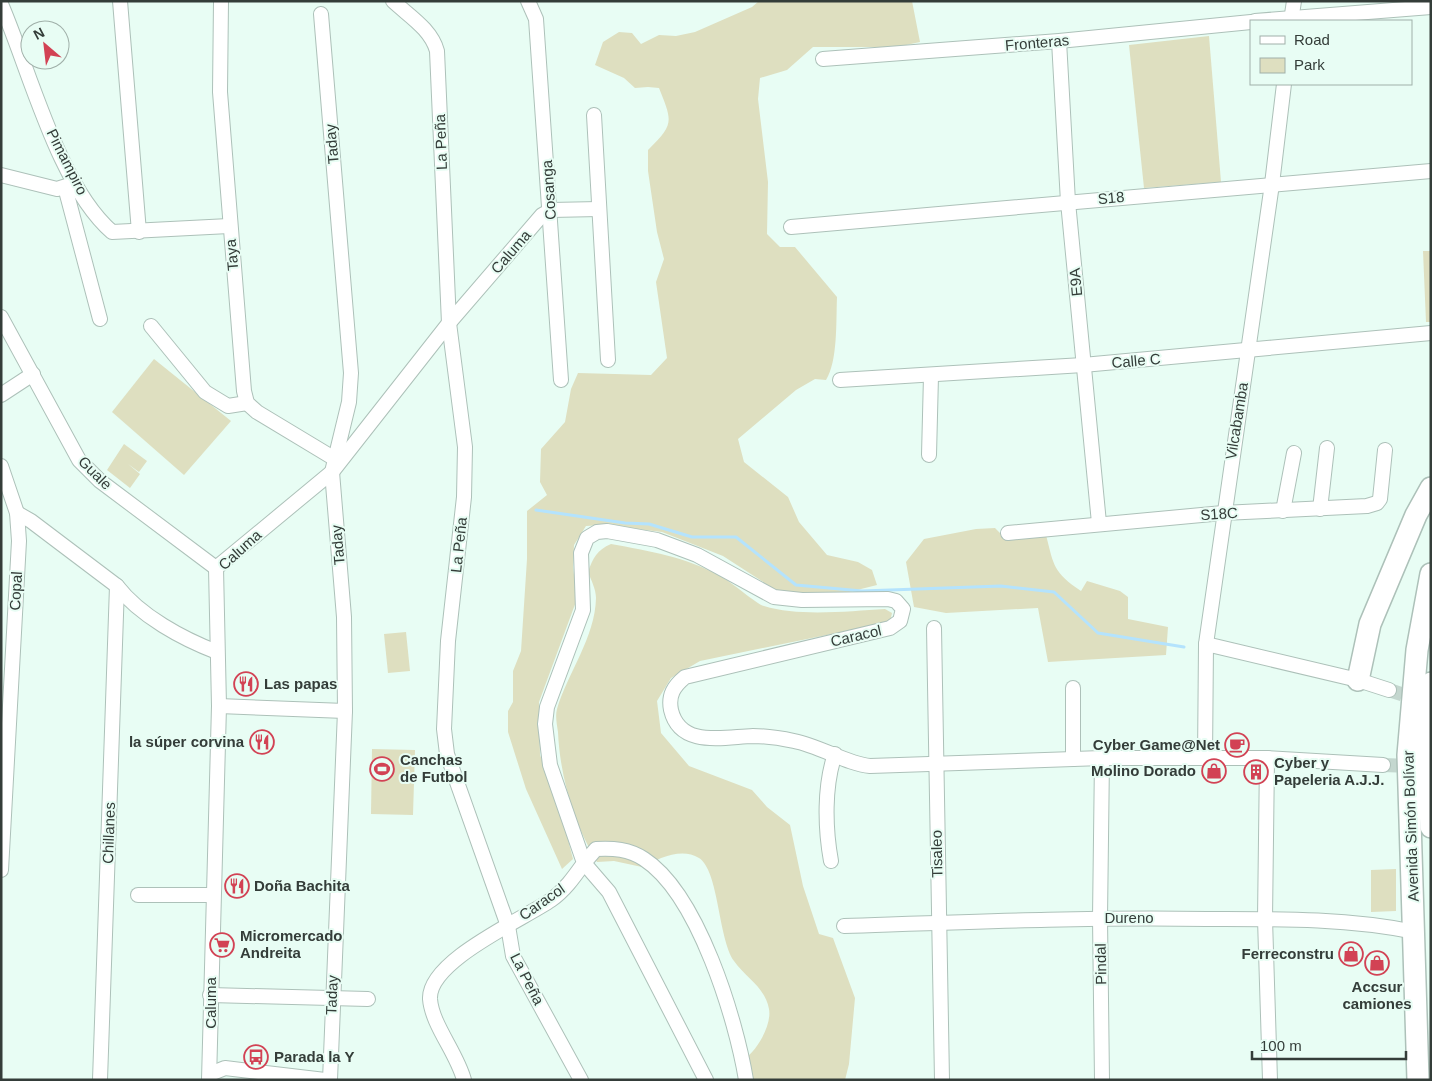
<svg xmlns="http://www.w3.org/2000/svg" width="1432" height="1081" viewBox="0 0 1432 1081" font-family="Arial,sans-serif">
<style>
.green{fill:#dedfc0}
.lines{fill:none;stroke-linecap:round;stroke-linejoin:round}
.stream{stroke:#b4e3fd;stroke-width:3}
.minor-tunnel{stroke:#c4d7cf;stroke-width:14;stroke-dasharray:14 7;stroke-linecap:butt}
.minor-casing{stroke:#adc1b9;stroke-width:16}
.highway-casing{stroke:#adc1b9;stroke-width:24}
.minor{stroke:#fff;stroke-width:14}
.highway{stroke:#fff;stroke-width:21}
.labels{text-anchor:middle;stroke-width:4;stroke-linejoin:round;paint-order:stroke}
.street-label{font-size:15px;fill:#343d39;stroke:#e8fdf4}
.poi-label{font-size:15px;font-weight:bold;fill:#343d39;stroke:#e8fdf4;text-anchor:start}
</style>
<rect width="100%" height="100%" fill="#e8fdf4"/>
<g class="green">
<path d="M759,1H912L920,42L897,47H813L787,70L760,78L758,99L768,182L767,234L780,247H795L837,297C836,321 838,361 826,380L815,379L796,390L738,439L744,462L788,497L799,522L827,555L858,562L872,570L877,585L837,595L780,593L723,556L662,532L604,525L586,526L574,545L573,567L577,599L539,702L540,755L559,805L573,859L562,869L526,789L508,732V711L513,702V671L521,651L527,559V511L547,495L540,482L541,449L565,422L571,389L578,373L651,375L667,358L656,282L664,259L657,232L648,171V150C675,124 672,121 659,88L648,87L635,88L624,78L595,65L603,42L619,32L632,33L641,44L659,35L676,36L695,32L752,7Z"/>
<path d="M1209,36L1221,182L1144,188L1129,45Z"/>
<path d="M1423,251H1431V322H1426Z"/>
<path d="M154,359L231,421L184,475L112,412Z"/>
<path d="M124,444L147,461L139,472L128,464L140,474L130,488L107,470Z"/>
<path d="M995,528L1005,538L1046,535C1054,566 1053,572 1081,591L1087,581L1120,591L1128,597V619L1168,627L1166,655L1048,662L1038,608L946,613L914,607L906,562L924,539L976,529Z"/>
<path d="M611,544C649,551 686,557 720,576C732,582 756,604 764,606C799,617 849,611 885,609L892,613L890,622L700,661L671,678L657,701L661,733L689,766L752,790L767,807L790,825L803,886L819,934L833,938L855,998L849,1064L845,1080H748L745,1059C757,1050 772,1025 769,1009C765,987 746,978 734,961C718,938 719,871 699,858C681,847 658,859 642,867L614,861L597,862C574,824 560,777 558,732C557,725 555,716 557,709C568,672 595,638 596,598C596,589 591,580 588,572C593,558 597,550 611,544Z"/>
<path d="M406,632L410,671L388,673L384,634Z"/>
<path d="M372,749L415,750L413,815L371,814Z"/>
<path d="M1396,869V911L1371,912V870Z"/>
</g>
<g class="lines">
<path class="stream" d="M536,510L625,523L649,524L692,537H736L796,585L862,591L1001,586L1054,592L1098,633L1184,647"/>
<g class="minor-tunnel">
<path d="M1389,690L1419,700"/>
<path d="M1383,765L1415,766"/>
</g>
<g class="minor-casing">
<g id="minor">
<path d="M120,1L139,232"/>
<path d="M221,1L220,92L244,391L247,403L257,412L335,459"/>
<path d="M393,1C409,16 431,29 437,51L449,323L465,447L464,497L448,641L444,729L447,754L508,926L513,956L581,1080"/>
<path d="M528,1L536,19L561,380"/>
<path d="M1,4C30,71 58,185 112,232L229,226"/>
<path d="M321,14L351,373L349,402L332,472L344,617L345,711L330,1080"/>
<path d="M1255,21L1431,7"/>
<path d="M1291,21L1294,1"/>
<path d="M1059,41L1068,202L1099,523"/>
<path d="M823,59L1059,41L1251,22"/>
<path d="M594,115L608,360"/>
<path d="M1,175L57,189L73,184"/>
<path d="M65,187L100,319"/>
<path d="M791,227L1431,171"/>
<path d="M1,317L79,460L100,481L216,568"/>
<path d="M151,326L205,392L228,406L247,403"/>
<path d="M840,380L1083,365L1431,333"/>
<path d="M1,395L33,374"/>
<path d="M929,455L931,376"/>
<path d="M1,466L17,513L19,541L1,870"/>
<path d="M1320,509L1327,448"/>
<path d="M1283,511L1294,453"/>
<path d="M17,513L31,521L117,586C140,616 183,639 217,652"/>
<path d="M1008,533L1223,513L1367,506L1377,503L1380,499L1385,450"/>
<path d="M216,568L332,472L449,323L542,215L551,210L599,209"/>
<path d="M934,628L942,1080"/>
<path d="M1206,644L1358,680L1389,690"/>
<path d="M219,706L345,711"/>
<path d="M1267,758L1265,919L1270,1080"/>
<path d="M1073,759V688"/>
<path d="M1205,759L1206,644L1272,184L1284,84"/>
<path d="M831,861C825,828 824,786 835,754"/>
<path d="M138,895H213"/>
<path d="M844,926C965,922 1086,917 1207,919C1276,919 1347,918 1415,932"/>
<path d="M210,995L368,999"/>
<path d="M210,1074L225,1068L325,1080"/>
<path d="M100,1080L117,586"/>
<path d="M209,1080L219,706L216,568"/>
<path d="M464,1080C457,1053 432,1025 430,999C428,961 522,920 551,900C565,890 574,877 584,863L550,765L545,724L547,707L583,610L581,553L587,538L597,532L607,531L657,540L697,555L774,597L802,600L888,599L896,601L903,609L900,621L890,628L685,677C674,686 668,695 671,710C680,748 723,737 753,736C767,736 780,738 794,741C820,746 847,764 870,766L1102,758H1267L1383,765"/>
<path d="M706,1080L609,892L584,863L596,849C613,848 629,849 644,859C698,894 736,1019 746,1080"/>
<path d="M1102,1080L1100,918L1102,758"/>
</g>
</g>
<g class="highway-casing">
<g id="highway">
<path d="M1358,680L1370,624L1416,515L1431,488"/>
<path d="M1431,683L1427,759L1431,827"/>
<path d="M1418,1080L1408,755L1417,650L1431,574"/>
</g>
</g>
<use href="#minor" class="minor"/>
<use href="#highway" class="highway"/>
</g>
<defs>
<g id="restaurant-ring" transform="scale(1.25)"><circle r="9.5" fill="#e8fdf4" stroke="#d24254" stroke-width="1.5"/><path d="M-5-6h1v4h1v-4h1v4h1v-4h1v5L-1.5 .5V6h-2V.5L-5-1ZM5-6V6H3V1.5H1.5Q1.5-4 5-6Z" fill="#d24254"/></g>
<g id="cafe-ring" transform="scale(1.25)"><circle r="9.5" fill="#e8fdf4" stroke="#d24254" stroke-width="1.5"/><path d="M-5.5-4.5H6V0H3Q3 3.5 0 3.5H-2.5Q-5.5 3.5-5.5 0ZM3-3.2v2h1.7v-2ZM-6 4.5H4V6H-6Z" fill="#d24254"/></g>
<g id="stadium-ring" transform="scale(1.25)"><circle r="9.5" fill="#e8fdf4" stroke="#d24254" stroke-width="1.5"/><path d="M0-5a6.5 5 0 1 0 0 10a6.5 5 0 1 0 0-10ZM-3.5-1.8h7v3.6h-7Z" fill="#d24254"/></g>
<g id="shop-ring" transform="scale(1.25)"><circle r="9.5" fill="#e8fdf4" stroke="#d24254" stroke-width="1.5"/><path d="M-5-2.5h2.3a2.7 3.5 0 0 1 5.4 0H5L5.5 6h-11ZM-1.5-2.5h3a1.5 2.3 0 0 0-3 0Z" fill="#d24254"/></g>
<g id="building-ring" transform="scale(1.25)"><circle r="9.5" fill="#e8fdf4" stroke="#d24254" stroke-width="1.5"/><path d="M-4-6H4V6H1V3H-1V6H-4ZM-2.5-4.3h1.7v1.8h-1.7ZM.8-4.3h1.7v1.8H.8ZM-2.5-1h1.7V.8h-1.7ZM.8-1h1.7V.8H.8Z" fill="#d24254"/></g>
<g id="supermarket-ring" transform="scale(1.25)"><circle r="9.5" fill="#e8fdf4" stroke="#d24254" stroke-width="1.5"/><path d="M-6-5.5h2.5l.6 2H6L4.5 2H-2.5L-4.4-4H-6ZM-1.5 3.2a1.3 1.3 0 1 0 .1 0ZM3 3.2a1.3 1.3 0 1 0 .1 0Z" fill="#d24254"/></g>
<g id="bus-ring" transform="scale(1.25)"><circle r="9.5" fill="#e8fdf4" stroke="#d24254" stroke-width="1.5"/><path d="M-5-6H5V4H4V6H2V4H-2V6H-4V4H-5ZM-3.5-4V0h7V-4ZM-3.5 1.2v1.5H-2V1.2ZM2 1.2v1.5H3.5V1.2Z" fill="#d24254"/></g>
</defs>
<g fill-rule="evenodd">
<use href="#restaurant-ring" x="246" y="684"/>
<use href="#restaurant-ring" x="262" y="742"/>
<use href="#cafe-ring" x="1237" y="745"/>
<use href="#stadium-ring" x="382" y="769"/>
<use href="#shop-ring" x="1214" y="771"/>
<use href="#building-ring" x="1256" y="772"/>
<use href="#restaurant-ring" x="237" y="886"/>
<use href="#supermarket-ring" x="222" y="945"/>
<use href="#shop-ring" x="1351" y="954"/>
<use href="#shop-ring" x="1377" y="963"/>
<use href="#bus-ring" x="256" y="1057"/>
</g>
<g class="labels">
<g class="street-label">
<text transform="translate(1037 43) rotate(-5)" y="5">Fronteras</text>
<text transform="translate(441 142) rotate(-92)" y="5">La Peña</text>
<text transform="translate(332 144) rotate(-95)" y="5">Taday</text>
<text transform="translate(67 162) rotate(63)" y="5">Pimampiro</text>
<text transform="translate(549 190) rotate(-94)" y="5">Cosanga</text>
<text transform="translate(1111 198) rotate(-5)" y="5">S18</text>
<text transform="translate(511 252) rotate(-49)" y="5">Caluma</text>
<text transform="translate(232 255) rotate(-95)" y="5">Taya</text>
<text transform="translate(1076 282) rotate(-95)" y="5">E9A</text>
<text transform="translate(1136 361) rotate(-5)" y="5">Calle C</text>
<text transform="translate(1237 421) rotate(-81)" y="5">Vilcabamba</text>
<text transform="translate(95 473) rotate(45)" y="5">Guale</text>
<text transform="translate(1219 514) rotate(-4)" y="5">S18C</text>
<text transform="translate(338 545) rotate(-95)" y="5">Taday</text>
<text transform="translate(459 545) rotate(-84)" y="5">La Peña</text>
<text transform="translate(240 550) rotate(-42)" y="5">Caluma</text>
<text transform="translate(16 591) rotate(-87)" y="5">Copal</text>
<text transform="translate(856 636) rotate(-13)" y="5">Caracol</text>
<text transform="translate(1411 826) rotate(-92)" y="5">Avenida Simón Bolívar</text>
<text transform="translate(109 833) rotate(-88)" y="5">Chillanes</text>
<text transform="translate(937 854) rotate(-91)" y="5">Tisaleo</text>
<text transform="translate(542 902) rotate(-35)" y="5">Caracol</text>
<text x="1129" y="923">Dureno</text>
<text transform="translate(1101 964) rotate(-91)" y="5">Pindal</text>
<text transform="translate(527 979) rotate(63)" y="5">La Peña</text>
<text transform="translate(332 995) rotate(-88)" y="5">Taday</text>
<text transform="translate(211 1003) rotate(-90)" y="5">Caluma</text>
</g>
<g class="poi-label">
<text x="264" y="689">Las papas</text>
<text x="244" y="747" text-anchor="end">la súper corvina</text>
<text x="1220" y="750" text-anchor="end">Cyber Game@Net</text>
<text x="400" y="765">Canchas<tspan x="400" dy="17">de Futbol</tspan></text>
<text x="1274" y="768">Cyber y<tspan x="1274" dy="17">Papeleria A.J.J.</tspan></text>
<text x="1196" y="776" text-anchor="end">Molino Dorado</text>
<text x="254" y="891">Doña Bachita</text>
<text x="240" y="941">Micromercado<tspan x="240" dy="17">Andreita</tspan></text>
<text x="1334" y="959" text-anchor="end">Ferreconstru</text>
<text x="1377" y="992" text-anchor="middle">Accsur<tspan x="1377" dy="17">camiones</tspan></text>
<text x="274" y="1062">Parada la Y</text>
</g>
</g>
<rect width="1432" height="1081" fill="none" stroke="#343d39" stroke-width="5"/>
<rect x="1250" y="20" width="162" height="65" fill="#e8fdf4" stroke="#a0b0a9"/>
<rect x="1260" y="36" width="25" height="8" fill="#ffffff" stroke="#a0b0a9"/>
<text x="1294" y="45" font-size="15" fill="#343d39">Road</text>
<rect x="1260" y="58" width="25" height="15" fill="#dedfc0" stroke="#a0b0a9"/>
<text x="1294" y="70" font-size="15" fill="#343d39">Park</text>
<g transform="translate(45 45) rotate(332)"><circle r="24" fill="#e8fdf4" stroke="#a0b0a9"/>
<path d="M0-4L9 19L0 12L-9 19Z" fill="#d24254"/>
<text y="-8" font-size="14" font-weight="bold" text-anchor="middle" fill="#343d39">N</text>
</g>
<path d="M1252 1051v8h154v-8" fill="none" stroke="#343d39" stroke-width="2.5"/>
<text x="1260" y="1051" font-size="15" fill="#343d39" stroke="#e8fdf4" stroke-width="4" paint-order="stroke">100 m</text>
</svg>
